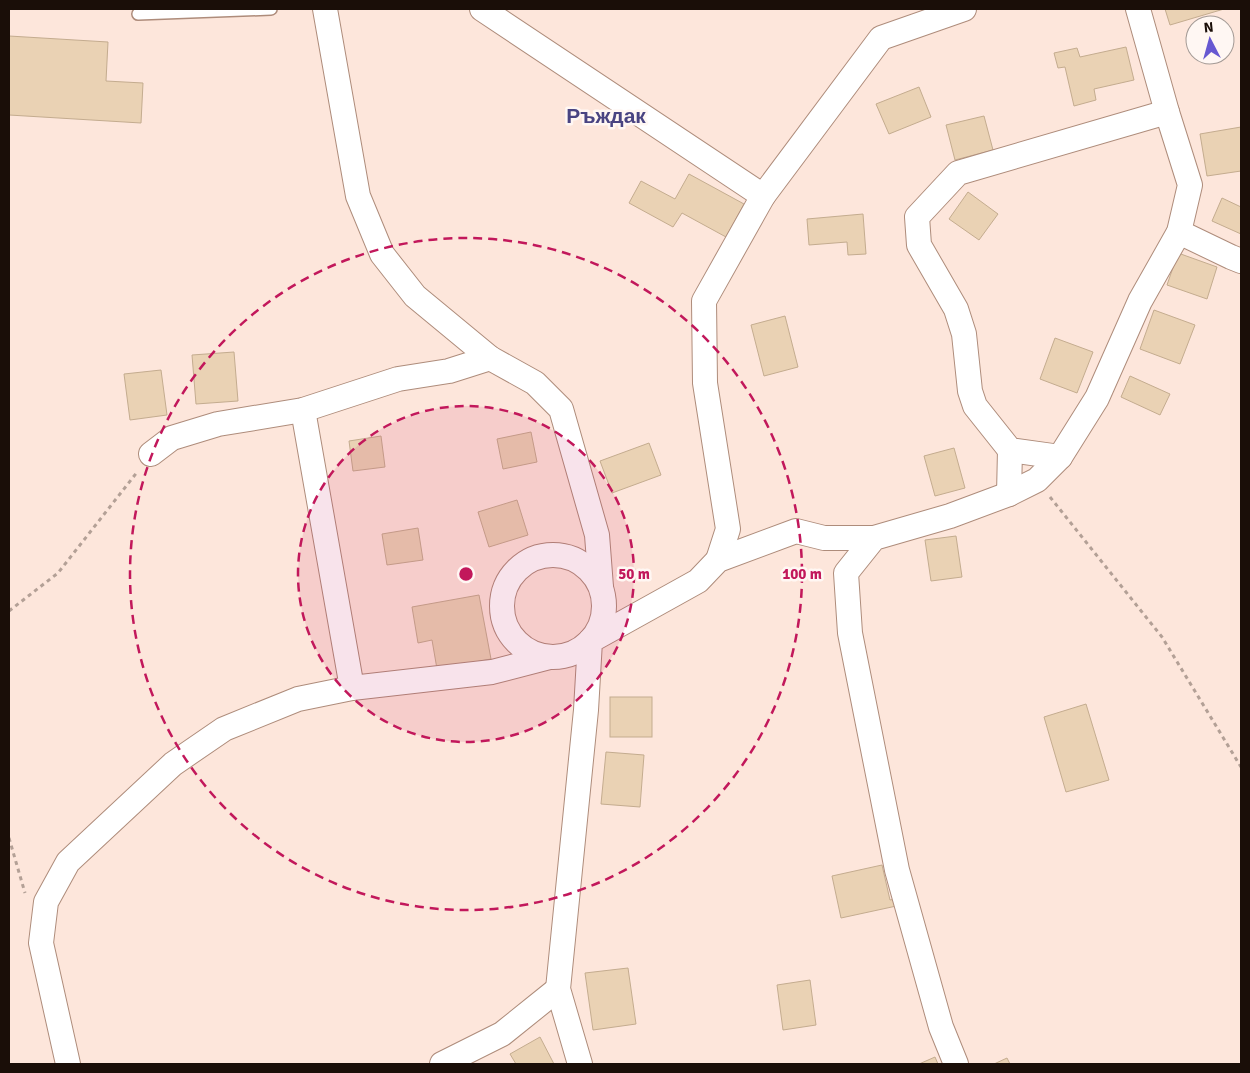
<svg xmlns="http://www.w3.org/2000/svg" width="1250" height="1073" viewBox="0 0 1250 1073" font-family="Signika,sans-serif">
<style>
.building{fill:#ead2b4;stroke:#c4ac8f}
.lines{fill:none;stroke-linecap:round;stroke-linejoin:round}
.service-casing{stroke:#ae8c7b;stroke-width:14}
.minor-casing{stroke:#ae8c7b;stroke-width:26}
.path{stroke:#b3a096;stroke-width:3;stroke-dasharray:4 4;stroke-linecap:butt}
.service{stroke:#fff;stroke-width:11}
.minor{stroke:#fff;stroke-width:24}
.ring{fill:none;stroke:#c2185b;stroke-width:2.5;stroke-dasharray:9 6}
.labels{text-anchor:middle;stroke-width:5;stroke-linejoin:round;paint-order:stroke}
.quarter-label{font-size:21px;font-weight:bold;fill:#494482;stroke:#fff7f3}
.centre{fill:#c2185b;stroke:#fff7f3;stroke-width:2.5}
.ring-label{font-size:15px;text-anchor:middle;font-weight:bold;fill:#c2185b;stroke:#fff7f3;stroke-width:5;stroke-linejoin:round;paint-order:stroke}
</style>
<rect width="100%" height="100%" fill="#fde6db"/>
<g class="building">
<path d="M1165,9H1224L1170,25Z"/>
<path d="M9,36L108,42L106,81L143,83L141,123L9,115Z"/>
<path d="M1126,47L1134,80L1094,89L1096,100L1074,106L1065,67L1058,68L1054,53L1077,48L1080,57Z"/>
<path d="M919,87L931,117L889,134L876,104Z"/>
<path d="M984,116L993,150L955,160L946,125Z"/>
<path d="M1241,127V171L1207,176L1200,134Z"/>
<path d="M689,174L744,204L726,237L682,213L673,227L629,203L641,181L675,199Z"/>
<path d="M968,192L998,214L979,240L949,219Z"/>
<path d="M1222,198L1241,207V234L1212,221Z"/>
<path d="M863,214L866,254L848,255L847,242L809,245L807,219Z"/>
<path d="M1178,253L1217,267L1207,299L1167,285Z"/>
<path d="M1154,310L1195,325L1180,364L1140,349Z"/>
<path d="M785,316L798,367L764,376L751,325Z"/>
<path d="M1055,338L1093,352L1077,393L1040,379Z"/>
<path d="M234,352L238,401L196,404L192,355Z"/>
<path d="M161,370L167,415L130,420L124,374Z"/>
<path d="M1130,376L1170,394L1160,415L1121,397Z"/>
<path d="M531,432L537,462L503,469L497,439Z"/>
<path d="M381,436L385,467L353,471L349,441Z"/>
<path d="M649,443L661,475L612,493L600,461Z"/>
<path d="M954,448L965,488L935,496L924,456Z"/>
<path d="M517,500L528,535L489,547L478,512Z"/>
<path d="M418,528L423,560L387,565L382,534Z"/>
<path d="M956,536L962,577L931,581L925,540Z"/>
<path d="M479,595L491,659L437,669L432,640L418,643L412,607Z"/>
<rect x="610" y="697" width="42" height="40"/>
<path d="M1086,704L1109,780L1066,792L1044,717Z"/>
<path d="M606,752L644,755L640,807L601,804Z"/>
<path d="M882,865L890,900L900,898L901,905L841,918L832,876Z"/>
<path d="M628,968L636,1024L593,1030L585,973Z"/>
<path d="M810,980L816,1025L783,1030L777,985Z"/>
<path d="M540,1037L554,1064H516L510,1054Z"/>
<path d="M935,1057L938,1064H919Z"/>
<path d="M1007,1058L1010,1064H994Z"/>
</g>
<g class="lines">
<g class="service-casing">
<path id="service" d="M138,14L271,9"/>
</g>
<g class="minor-casing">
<g id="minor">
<path d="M325,9L358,196L382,254L415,296L490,358L535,383L561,409L597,535L601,587"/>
<path d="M482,9L763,196"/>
<path d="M1179,232L1231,257L1241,261"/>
<path d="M303,410L352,688L492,672L550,657"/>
<path d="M151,454L172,438L218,424L303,410L398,379L449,371L490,358"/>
<path d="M1060,457L1010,450L975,406L970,391L964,334L956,309L919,245L917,217L958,173L1167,112"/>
<path d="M1009,494L1010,450"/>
<circle cx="553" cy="606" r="51"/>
<path d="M718,560L728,529L705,383L704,301L763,196L881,38L964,9"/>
<path d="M68,1064L41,943L46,902L68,862L173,764L224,729L298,699L352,688"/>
<path d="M442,1064L502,1034L558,989"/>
<path d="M580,1064L558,989L586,710L590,641L698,581L718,560L796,531L824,538H874"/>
<path d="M956,1064L941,1027L897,870L850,633L846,573L874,538L950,516L1009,494L1037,480L1060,457L1097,398L1140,301L1179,232L1190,185L1167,112L1138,9"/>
</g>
</g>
<g class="path">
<path d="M1050,497L1162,637L1241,767"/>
<path d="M9,611L58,573L138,471"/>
<path d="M9,838L25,893"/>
</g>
<use href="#service" class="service"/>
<use href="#minor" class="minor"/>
</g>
<circle cx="466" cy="574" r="168" fill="#c2185b" fill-opacity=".12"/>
<g class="ring">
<circle cx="466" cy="574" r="168"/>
<circle cx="466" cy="574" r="336"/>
</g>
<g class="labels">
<g class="quarter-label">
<text x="606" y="123">Ръждак</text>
</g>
</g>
<circle cx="466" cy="574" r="8" class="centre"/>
<g class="ring-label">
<text x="634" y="579">50 m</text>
<text x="802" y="579">100 m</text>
</g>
<rect width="1250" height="1073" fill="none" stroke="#1a0e08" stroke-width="20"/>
<g transform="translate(1210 40) rotate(354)"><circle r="24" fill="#fff7f3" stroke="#a39a95"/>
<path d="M0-4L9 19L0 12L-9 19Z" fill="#6758d1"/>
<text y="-8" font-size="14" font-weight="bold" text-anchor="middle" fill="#1a0e08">N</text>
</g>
</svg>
